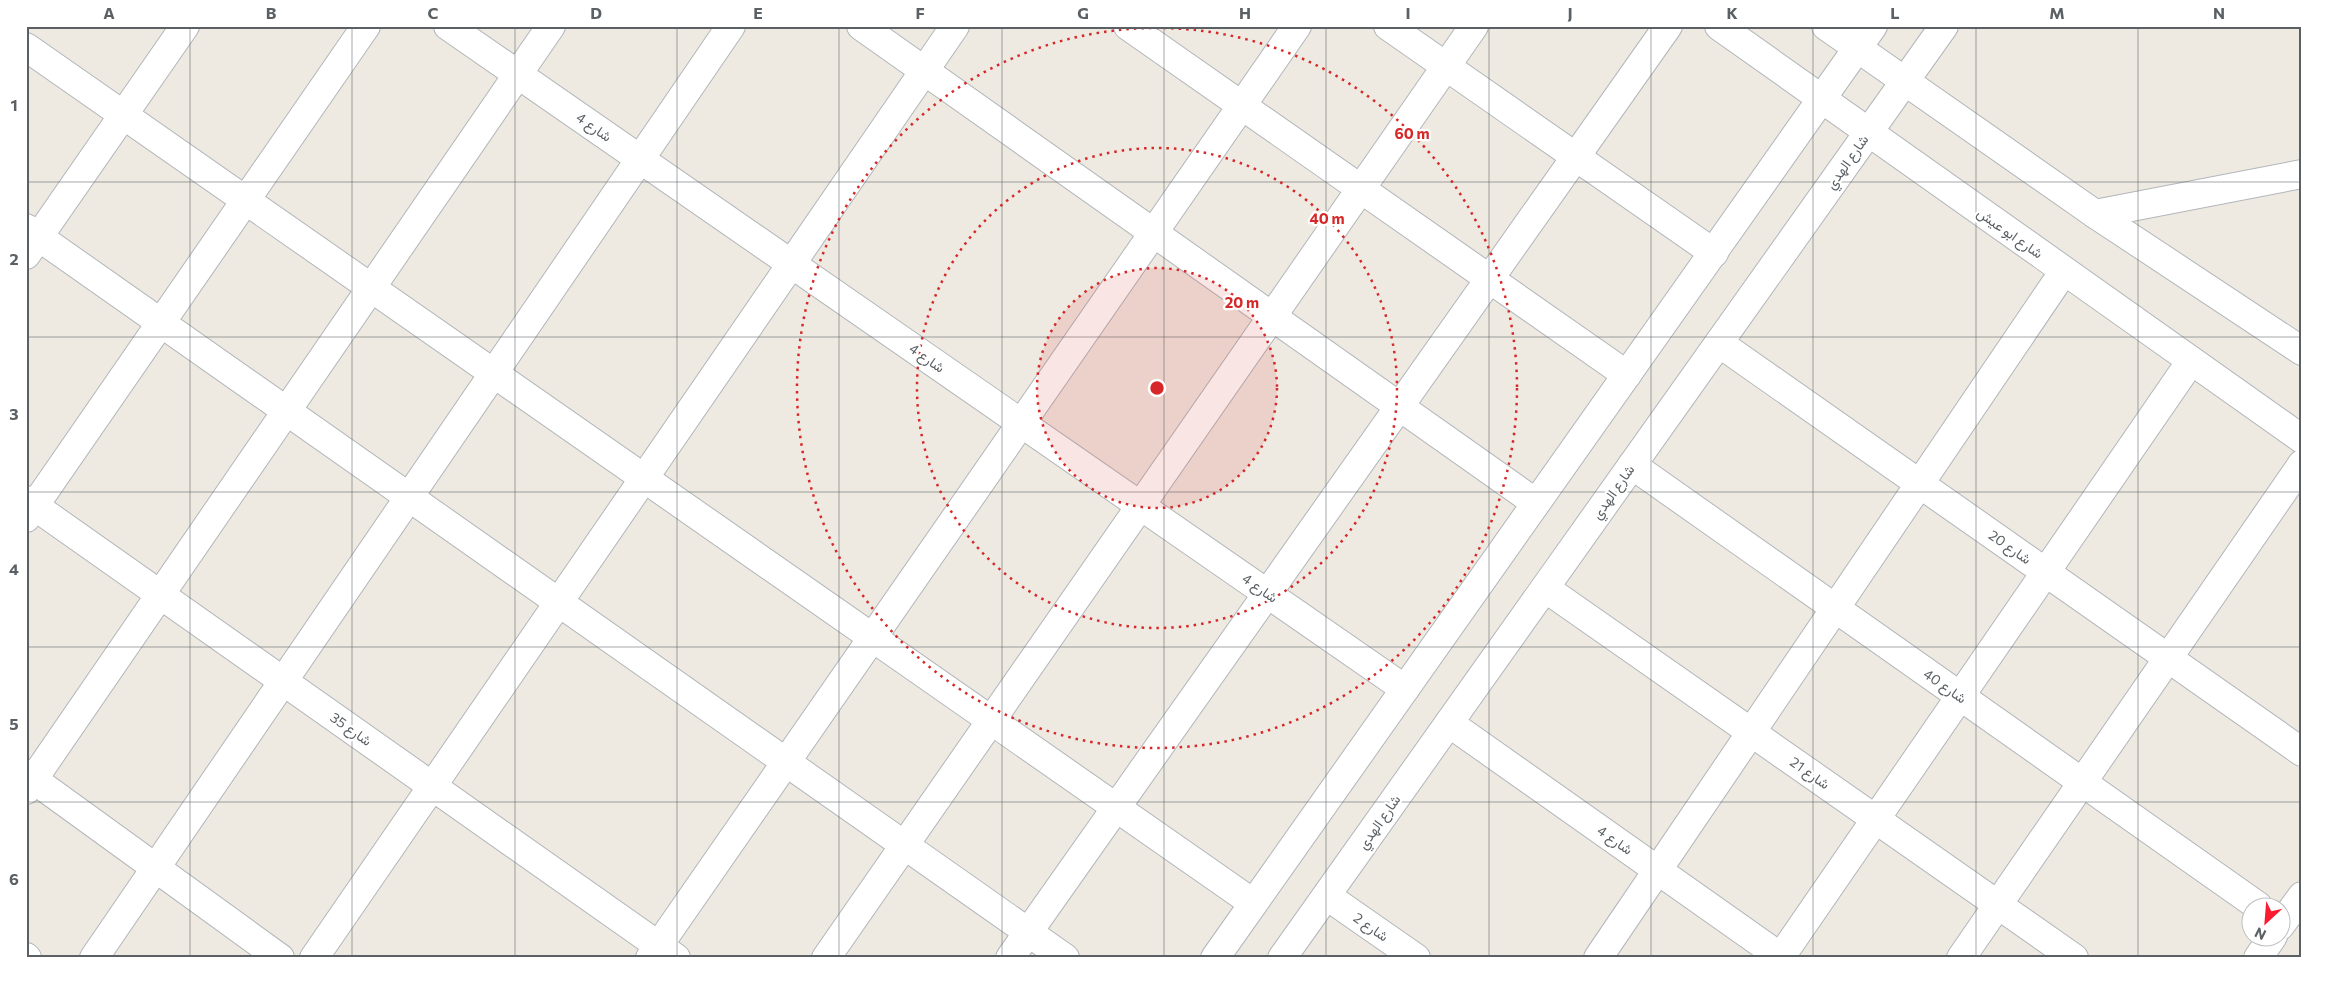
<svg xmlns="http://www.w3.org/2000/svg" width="2328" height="984" viewBox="0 0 2328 984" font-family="Commissioner,Vazirmatn,sans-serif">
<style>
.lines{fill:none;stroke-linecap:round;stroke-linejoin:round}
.street-casing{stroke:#b2b6ba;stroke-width:30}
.street{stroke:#fff;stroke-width:28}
.grid{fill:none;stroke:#5a6064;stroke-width:1;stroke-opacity:0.55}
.ring{fill:none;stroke:#d62828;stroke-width:2.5;stroke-dasharray:2.5 5}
.labels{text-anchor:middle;stroke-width:4.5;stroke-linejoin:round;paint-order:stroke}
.street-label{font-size:14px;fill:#5a6064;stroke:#fff}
.centre{fill:#d62828;stroke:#fff;stroke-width:2.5}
.ring-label{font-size:15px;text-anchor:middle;font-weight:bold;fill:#d62828;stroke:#fff;stroke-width:4.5;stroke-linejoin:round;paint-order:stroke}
.neatline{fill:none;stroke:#5a6064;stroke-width:2}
.grid-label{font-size:16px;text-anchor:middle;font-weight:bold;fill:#5a6064}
</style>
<rect width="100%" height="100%" fill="#eee9e1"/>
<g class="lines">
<g class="street-casing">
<g id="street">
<path d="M448,26L1405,689"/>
<path d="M861,26L1536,503"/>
<path d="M1128,26L1627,375"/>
<path d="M1388,26L1714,253"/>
<path d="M1719,26L2302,439"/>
<path d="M1826,26L2095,214L2302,351"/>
<path d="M26,47L1253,903"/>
<path d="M2095,214L2302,174"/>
<path d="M26,228L1065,958"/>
<path d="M26,255L185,26"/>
<path d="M1719,343L2302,752"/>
<path d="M1632,465L2258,906"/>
<path d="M26,500L676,958"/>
<path d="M26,518L366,26"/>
<path d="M1545,588L2074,958"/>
<path d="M1449,723L1782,958"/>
<path d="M26,774L280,958"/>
<path d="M26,790L551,26"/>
<path d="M1327,896L1416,958"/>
<path d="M2280,926L2302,896"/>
<path d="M26,957L27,958"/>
<path d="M94,958L731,26"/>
<path d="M314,958L955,26"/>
<path d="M650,958L1297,26"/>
<path d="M826,958L1474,26"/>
<path d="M1010,958L1668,26"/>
<path d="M1215,958L1873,26"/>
<path d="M1282,958L1944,26"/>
<path d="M1598,958L2064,271"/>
<path d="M1780,958L2191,361"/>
<path d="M1961,958L2302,464"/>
<path d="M2258,958L2273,936"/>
</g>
</g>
<use href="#street" class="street"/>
</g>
<path class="grid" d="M190,26V958M352,26V958M515,26V958M677,26V958M839,26V958M1002,26V958M1164,26V958M1326,26V958M1489,26V958M1651,26V958M1813,26V958M1976,26V958M2138,26V958M26,182H2302M26,337H2302M26,492H2302M26,647H2302M26,802H2302"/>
<circle cx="1157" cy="388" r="120" fill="#d62828" fill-opacity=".12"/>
<g class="ring">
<circle cx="1157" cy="388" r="120"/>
<circle cx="1157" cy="388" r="240"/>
<circle cx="1157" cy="388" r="360"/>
</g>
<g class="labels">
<g class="street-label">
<text transform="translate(594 127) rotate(35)" y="5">شارع 4</text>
<text transform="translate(1847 162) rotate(-55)" y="5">شارع الهدي</text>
<text transform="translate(2010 233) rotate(35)" y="5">شارع ابو عيش</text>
<text transform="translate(927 358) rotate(35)" y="5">شارع 4</text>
<text transform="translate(1613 492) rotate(-55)" y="5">شارع الهدي</text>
<text transform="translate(2010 547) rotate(35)" y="5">شارع 20</text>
<text transform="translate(1260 588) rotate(35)" y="5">شارع 4</text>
<text transform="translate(1945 686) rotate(35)" y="5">شارع 40</text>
<text transform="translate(351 729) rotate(35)" y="5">شارع 35</text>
<text transform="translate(1810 773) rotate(35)" y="5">شارع 21</text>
<text transform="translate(1379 822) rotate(-55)" y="5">شارع الهدي</text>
<text transform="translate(1615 840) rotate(35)" y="5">شارع 4</text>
<text transform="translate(1371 927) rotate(35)" y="5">شارع 2</text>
</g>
</g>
<circle cx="1157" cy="388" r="8" class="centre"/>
<g class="ring-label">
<text x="1412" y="139">60 m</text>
<text x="1327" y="224">40 m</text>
<text x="1242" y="308">20 m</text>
</g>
<rect width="2328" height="984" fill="none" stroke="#ffffff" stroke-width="55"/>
<g transform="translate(2266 922) rotate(206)"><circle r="24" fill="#ffffff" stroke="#bdbfc1"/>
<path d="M0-4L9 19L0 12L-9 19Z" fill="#fb1b30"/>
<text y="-8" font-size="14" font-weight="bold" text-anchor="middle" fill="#5a6064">N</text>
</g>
<rect x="28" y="28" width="2272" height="928" class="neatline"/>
<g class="grid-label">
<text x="109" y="19">A</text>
<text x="271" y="19">B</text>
<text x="433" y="19">C</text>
<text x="596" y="19">D</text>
<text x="758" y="19">E</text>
<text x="920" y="19">F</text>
<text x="1083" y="19">G</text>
<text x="1245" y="19">H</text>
<text x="1408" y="19">I</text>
<text x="1570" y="19">J</text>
<text x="1732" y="19">K</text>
<text x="1895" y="19">L</text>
<text x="2057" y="19">M</text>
<text x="2219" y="19">N</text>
<text x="14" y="111">1</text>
<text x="14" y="265">2</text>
<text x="14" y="420">3</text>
<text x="14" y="575">4</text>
<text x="14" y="730">5</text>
<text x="14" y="885">6</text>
</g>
</svg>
